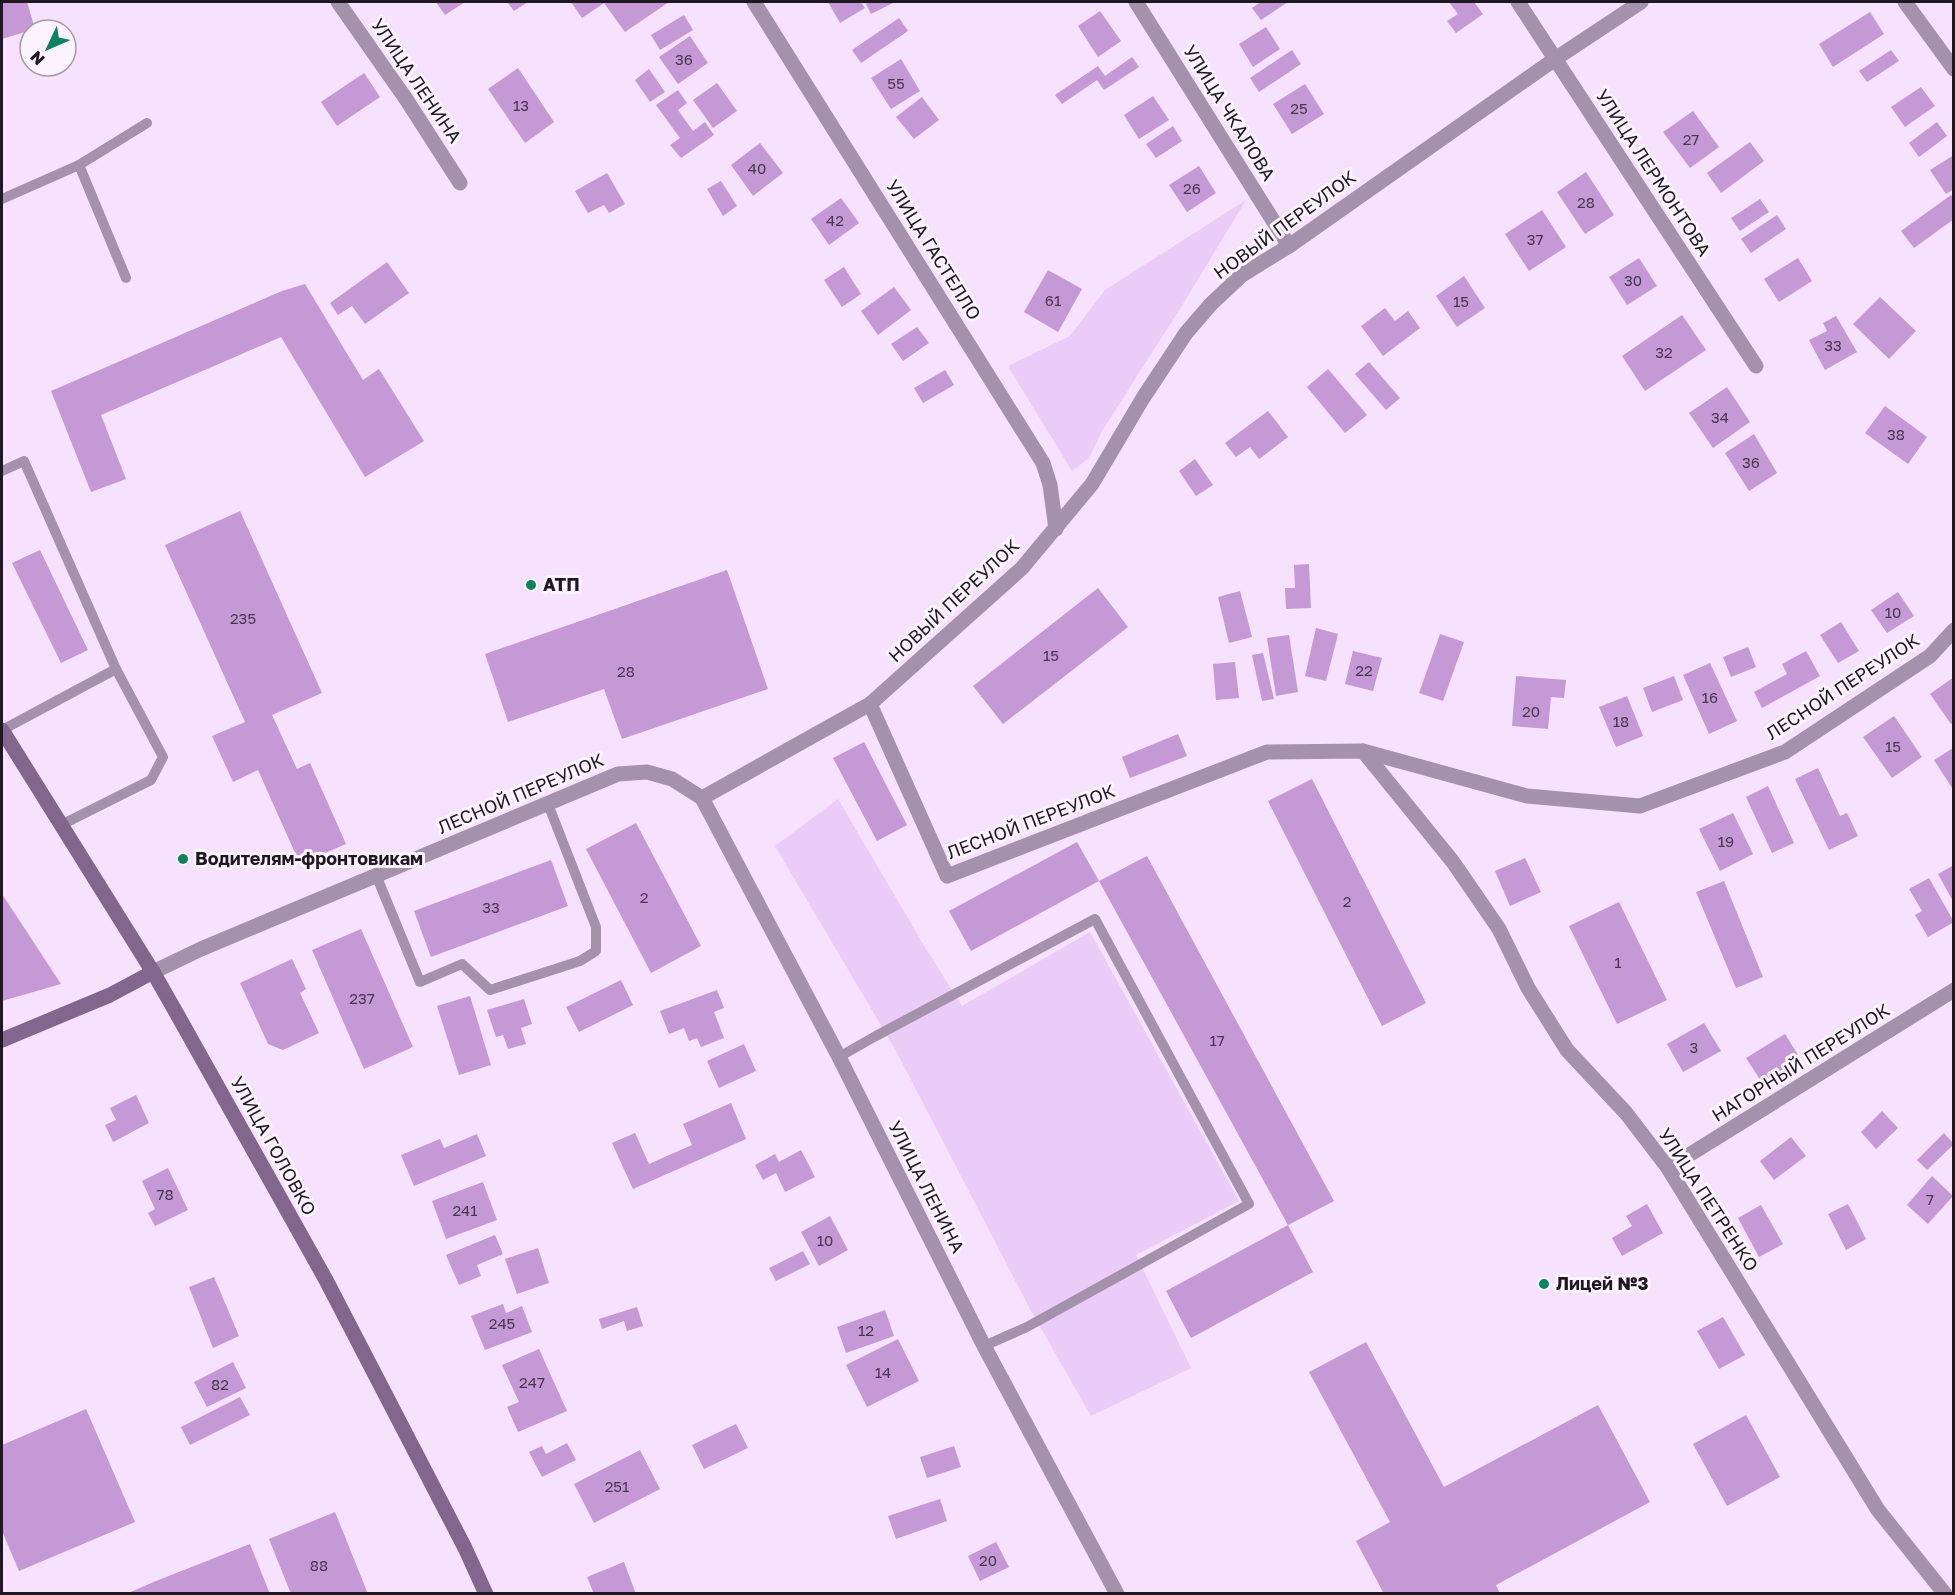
<svg xmlns="http://www.w3.org/2000/svg" width="1955" height="1595" viewBox="0 0 1955 1595" font-family="'Golos Text',sans-serif">
<style>
.green{fill:#ebcbf8}
.building{fill:#c599d5}
.lines{fill:none;stroke-linecap:round;stroke-linejoin:round}
.service{stroke:#a491ab;stroke-width:10}
.minor{stroke:#a491ab;stroke-width:15}
.tertiary{stroke:#a491ab;stroke-width:15}
.secondary{stroke:#82668d;stroke-width:15}
.poi-dot{fill:#0d8260;stroke:#fcf3ff;stroke-width:2}
.labels{text-anchor:middle;stroke-width:6;stroke-linejoin:round;paint-order:stroke}
.number-label{font-size:15px;fill:#48384f}
.street-label{font-size:18px;fill:#1f1822;stroke:#fcf3ff}
.poi-label{font-size:18px;font-weight:bold;fill:#1f1822;stroke:#fcf3ff;text-anchor:start}
</style>
<rect width="100%" height="100%" fill="#f6e1fe"/>
<g class="green">
<path d="M1246,200L1183,304L1102,431L1089,458L1072,471L1008,366L1070,336L1105,290Z"/>
<path d="M838,799L926,949L962,1006L1090,932L1239,1201L1136,1255L1191,1368L1091,1416L1030,1309L895,1049L775,846Z"/>
</g>
<g class="building">
<path d="M2,2H27L35,29L2,39Z"/>
<path d="M436,2H465L445,15Z"/>
<path d="M507,2H528L514,11Z"/>
<path d="M571,2H669L625,32L604,3L582,18Z"/>
<path d="M828,2H861L865,8L840,23Z"/>
<path d="M865,2H895L871,14Z"/>
<path d="M1261,2H1288L1261,20L1252,8Z"/>
<path d="M1449,2H1474L1483,14L1456,33L1447,21L1458,14Z"/>
<path d="M1100,11L1121,41L1098,57L1078,26Z"/>
<path d="M1870,12L1884,34L1833,67L1819,44Z"/>
<path d="M684,15L693,30L660,50L651,35Z"/>
<path d="M899,18L908,31L861,63L852,50Z"/>
<path d="M1266,27L1280,49L1253,67L1239,44Z"/>
<path d="M690,36L708,63L678,84L659,57Z"/>
<path d="M1292,50L1301,64L1259,92L1250,78Z"/>
<path d="M1891,50L1899,61L1867,82L1859,71Z"/>
<path d="M1132,57L1139,67L1104,90L1097,80L1062,104L1055,95L1098,66L1105,76Z"/>
<path d="M901,59L920,91L891,109L871,78Z"/>
<path d="M518,68L554,122L525,143L488,89Z"/>
<path d="M649,69L665,92L650,102L635,80Z"/>
<path d="M364,73L380,97L337,126L321,102Z"/>
<path d="M717,83L737,111L713,128L693,100Z"/>
<path d="M1305,84L1324,114L1292,134L1273,104Z"/>
<path d="M1921,87L1935,106L1905,127L1891,107Z"/>
<path d="M678,90L687,103L678,110L693,131L705,122L714,135L681,158L670,145L680,138L656,105Z"/>
<path d="M1153,96L1169,120L1139,139L1124,115Z"/>
<path d="M922,97L939,120L914,139L896,117Z"/>
<path d="M1693,111L1719,147L1690,168L1663,132Z"/>
<path d="M1937,122L1947,136L1919,157L1909,143Z"/>
<path d="M1173,126L1182,141L1156,158L1146,144Z"/>
<path d="M1750,142L1764,161L1721,193L1707,173Z"/>
<path d="M760,143L783,173L753,196L731,165Z"/>
<path d="M1954,155V189L1946,194L1930,170Z"/>
<path d="M1199,166L1216,193L1187,212L1169,185Z"/>
<path d="M1586,172L1614,215L1585,234L1557,192Z"/>
<path d="M607,173L625,204L609,213L604,205L588,213L575,191Z"/>
<path d="M721,181L737,206L723,216L707,189Z"/>
<path d="M1951,195L1954,199V219L1914,248L1901,231Z"/>
<path d="M841,198L859,223L829,245L811,219Z"/>
<path d="M1760,199L1769,212L1740,231L1731,218Z"/>
<path d="M1542,210L1566,247L1529,271L1505,234Z"/>
<path d="M1777,215L1786,229L1751,253L1741,239Z"/>
<path d="M1639,258L1657,286L1627,305L1609,277Z"/>
<path d="M1798,258L1812,281L1779,302L1764,279Z"/>
<path d="M387,262L409,293L365,324L352,306L338,315L330,303Z"/>
<path d="M844,267L861,294L842,307L824,280Z"/>
<path d="M1048,270L1082,289L1058,332L1024,312Z"/>
<path d="M1464,276L1485,308L1457,327L1436,296Z"/>
<path d="M305,284L363,380L379,369L424,441L365,477L281,337L101,415L126,479L91,492L51,391L282,291Z"/>
<path d="M894,287L911,310L878,335L861,311Z"/>
<path d="M1880,297L1916,331L1889,359L1853,324Z"/>
<path d="M1385,308L1395,321L1408,311L1420,328L1383,356L1361,326Z"/>
<path d="M1682,315L1706,350L1645,391L1622,356Z"/>
<path d="M1836,316L1857,352L1825,370L1809,340L1827,331L1823,323Z"/>
<path d="M917,327L929,343L903,361L891,344Z"/>
<path d="M1369,362L1400,398L1386,410L1355,374Z"/>
<path d="M1328,369L1367,415L1345,433L1307,387Z"/>
<path d="M945,370L954,385L923,403L914,388Z"/>
<path d="M1727,387L1750,422L1713,448L1689,413Z"/>
<path d="M1885,406L1927,437L1908,464L1865,433Z"/>
<path d="M1268,411L1288,437L1259,459L1250,447L1236,457L1225,443Z"/>
<path d="M1754,434L1777,473L1749,491L1725,453Z"/>
<path d="M1195,459L1213,485L1196,496L1179,471Z"/>
<path d="M240,511L322,693L272,715L297,769L310,763L346,844L300,864L258,770L233,782L212,736L245,722L165,545Z"/>
<path d="M40,550L88,650L61,663L12,563Z"/>
<path d="M1309,564L1311,608L1286,609L1285,588H1295L1294,565Z"/>
<path d="M727,570L768,689L622,739L604,689L508,722L485,654Z"/>
<path d="M1098,588L1128,627L1003,724L973,686Z"/>
<path d="M1240,591L1252,637L1229,643L1218,597Z"/>
<path d="M1898,592L1914,616L1887,633L1871,610Z"/>
<path d="M1841,622L1859,651L1838,663L1820,635Z"/>
<path d="M1316,628L1338,634L1326,681L1305,676Z"/>
<path d="M1440,634L1464,642L1443,701L1419,693Z"/>
<path d="M1289,635L1298,692L1276,696L1267,638Z"/>
<path d="M1748,647L1756,667L1731,677L1723,657Z"/>
<path d="M1353,651L1382,658L1373,691L1345,684Z"/>
<path d="M1806,651L1820,676L1762,708L1754,692L1787,674L1782,664Z"/>
<path d="M1263,653L1274,699L1262,701L1252,655Z"/>
<path d="M1235,662L1239,698L1216,700L1213,664Z"/>
<path d="M1710,663L1737,721L1709,734L1683,675Z"/>
<path d="M1516,676L1566,680L1564,698L1551,697L1548,729L1512,726Z"/>
<path d="M1674,676L1683,700L1652,712L1643,688Z"/>
<path d="M1954,677V722L1951,724L1930,694Z"/>
<path d="M1627,696L1643,736L1616,747L1599,707Z"/>
<path d="M1894,716L1922,757L1892,778L1863,737Z"/>
<path d="M1178,734L1187,756L1130,778L1122,757Z"/>
<path d="M864,742L907,825L877,841L833,758Z"/>
<path d="M1953,748L1954,749V791L1934,760Z"/>
<path d="M1818,768L1840,816L1847,813L1858,836L1829,850L1795,779Z"/>
<path d="M1312,779L1426,1003L1382,1026L1268,801Z"/>
<path d="M1768,786L1794,843L1772,853L1746,797Z"/>
<path d="M1733,813L1753,854L1720,871L1699,829Z"/>
<path d="M636,823L701,946L651,973L586,849Z"/>
<path d="M1077,842L1099,881L1147,856L1334,1201L1288,1225L1099,881L971,951L949,911Z"/>
<path d="M1525,858L1541,892L1510,906L1495,871Z"/>
<path d="M551,860L568,906L431,957L414,911Z"/>
<path d="M1954,865V903L1938,874Z"/>
<path d="M1929,878L1954,922L1928,937L1915,915L1922,911L1909,889Z"/>
<path d="M1724,881L1763,977L1736,988L1696,892Z"/>
<path d="M2,894L61,984L2,1001Z"/>
<path d="M1619,902L1667,1000L1617,1024L1569,926Z"/>
<path d="M361,929L413,1047L364,1069L312,950Z"/>
<path d="M292,959L306,989L300,993L319,1033L283,1050L268,1044L240,983Z"/>
<path d="M621,980L633,1005L579,1032L566,1007Z"/>
<path d="M717,990L724,1008L714,1012L724,1038L701,1047L697,1038L689,1041L684,1028L669,1034L660,1011Z"/>
<path d="M470,996L491,1065L459,1075L437,1006Z"/>
<path d="M524,999L532,1024L521,1028L526,1044L508,1049L503,1035L496,1037L487,1010Z"/>
<path d="M1704,1023L1721,1051L1683,1072L1667,1044Z"/>
<path d="M1785,1034L1803,1063L1765,1087L1746,1058Z"/>
<path d="M744,1044L756,1071L719,1088L707,1061Z"/>
<path d="M136,1095L149,1123L113,1142L105,1125L116,1120L110,1108Z"/>
<path d="M731,1103L746,1139L633,1189L612,1143L635,1133L649,1164L692,1145L683,1124Z"/>
<path d="M1882,1111L1898,1128L1876,1149L1861,1132Z"/>
<path d="M1944,1133L1954,1144L1927,1170L1917,1160Z"/>
<path d="M477,1134L486,1156L414,1186L401,1155L440,1139L444,1148Z"/>
<path d="M1791,1137L1806,1156L1774,1180L1760,1161Z"/>
<path d="M801,1150L815,1177L785,1192L776,1173L763,1180L755,1165L775,1154L779,1162Z"/>
<path d="M168,1168L188,1210L155,1226L148,1213L155,1209L142,1181Z"/>
<path d="M1932,1176L1953,1196L1928,1224L1907,1205Z"/>
<path d="M483,1182L497,1220L446,1239L432,1201Z"/>
<path d="M1647,1204L1663,1233L1622,1256L1612,1238L1632,1226L1626,1216Z"/>
<path d="M1848,1204L1866,1239L1846,1250L1828,1214Z"/>
<path d="M1761,1205L1783,1244L1759,1257L1738,1218Z"/>
<path d="M830,1216L848,1250L819,1266L801,1232Z"/>
<path d="M1288,1225L1313,1272L1191,1338L1166,1291Z"/>
<path d="M495,1235L503,1254L477,1265L481,1276L459,1285L446,1255Z"/>
<path d="M538,1248L549,1283L517,1294L505,1259Z"/>
<path d="M803,1251L810,1264L776,1281L769,1268Z"/>
<path d="M214,1277L239,1336L213,1348L189,1287Z"/>
<path d="M503,1304L506,1313L522,1306L532,1332L485,1350L471,1316Z"/>
<path d="M637,1307L643,1326L627,1331L624,1321L602,1329L599,1319Z"/>
<path d="M885,1310L894,1336L846,1353L837,1327Z"/>
<path d="M1723,1317L1745,1355L1719,1369L1697,1331Z"/>
<path d="M898,1339L919,1381L867,1407L846,1365Z"/>
<path d="M1366,1342L1444,1487L1598,1405L1650,1502L1496,1585L1500,1594H1384L1356,1541L1390,1522L1309,1372Z"/>
<path d="M539,1349L567,1411L518,1432L507,1407L519,1402L502,1365Z"/>
<path d="M233,1362L246,1388L207,1407L194,1382Z"/>
<path d="M240,1397L250,1415L190,1445L181,1427Z"/>
<path d="M86,1409L135,1522L19,1571L2,1531V1445Z"/>
<path d="M1746,1415L1780,1477L1727,1506L1693,1444Z"/>
<path d="M736,1424L748,1448L704,1469L692,1445Z"/>
<path d="M567,1443L576,1460L542,1477L529,1452L542,1446L546,1454Z"/>
<path d="M954,1446L961,1467L927,1478L920,1457Z"/>
<path d="M640,1450L660,1489L594,1523L574,1484Z"/>
<path d="M940,1499L947,1521L896,1539L888,1516Z"/>
<path d="M335,1512L368,1594H291L269,1539Z"/>
<path d="M996,1542L1009,1567L980,1581L968,1556Z"/>
<path d="M250,1544L270,1594H126L156,1581Z"/>
<path d="M624,1562L636,1594H594L587,1577Z"/>
</g>
<g class="lines">
<g class="service">
<path d="M79,165L147,123"/>
<path d="M2,199L79,165L126,278"/>
<path d="M2,471L24,461L116,669L2,730"/>
<path d="M61,825L151,780L163,757L116,669"/>
<path d="M376,875L420,982L462,964L490,990L580,961L596,951V927L548,804"/>
<path d="M839,1057L874,1037L1095,919L1249,1204L1027,1327L984,1346"/>
</g>
<g class="minor">
<path d="M338,2L406,99L460,183"/>
<path d="M754,2L1043,463L1050,485L1056,529"/>
<path d="M1136,2L1289,246"/>
<path d="M1518,2L1756,366"/>
<path d="M1905,2L1954,69"/>
<path d="M870,704L1022,568L1092,484L1143,398L1186,333L1211,304L1242,275L1289,246L1555,59L1641,2"/>
<path d="M1363,751L1453,862L1499,929L1528,988L1567,1050L1626,1113L1668,1168L1878,1510L1945,1594"/>
<path d="M702,798L870,704L947,876L1267,752L1363,751L1527,796L1640,806L1785,752L1930,656L1954,630"/>
<path d="M1668,1168L1954,990"/>
</g>
<path class="tertiary" d="M153,972L201,949L618,774L647,772L672,779L702,798L839,1057L984,1346L1117,1594"/>
<g class="secondary">
<path d="M2,730L153,972L177,1014L326,1280L465,1548L486,1594"/>
<path d="M2,1040L110,995L153,972"/>
</g>
</g>
<g class="poi-dot">
<circle cx="531" cy="585" r="6"/>
<circle cx="183" cy="859" r="6"/>
<circle cx="1544" cy="1284" r="6"/>
</g>
<g class="labels">
<g class="number-label">
<text x="684" y="65">36</text>
<text x="896" y="89">55</text>
<text x="521" y="111">13</text>
<text x="1299" y="114">25</text>
<text x="1691" y="145">27</text>
<text x="757" y="174">40</text>
<text x="1192" y="194">26</text>
<text x="1586" y="208">28</text>
<text x="835" y="226">42</text>
<text x="1535" y="245">37</text>
<text x="1633" y="286">30</text>
<text x="1053" y="306">61</text>
<text x="1461" y="307">15</text>
<text x="1833" y="351">33</text>
<text x="1664" y="358">32</text>
<text x="1720" y="423">34</text>
<text x="1896" y="440">38</text>
<text x="1751" y="468">36</text>
<text x="1893" y="618">10</text>
<text x="243" y="624">235</text>
<text x="1051" y="661">15</text>
<text x="1364" y="676">22</text>
<text x="626" y="677">28</text>
<text x="1710" y="703">16</text>
<text x="1531" y="717">20</text>
<text x="1621" y="727">18</text>
<text x="1893" y="752">15</text>
<text x="1726" y="847">19</text>
<text x="644" y="903">2</text>
<text x="1347" y="907">2</text>
<text x="491" y="913">33</text>
<text x="1618" y="968">1</text>
<text x="362" y="1004">237</text>
<text x="1217" y="1046">17</text>
<text x="1694" y="1053">3</text>
<text x="165" y="1200">78</text>
<text x="1930" y="1205">7</text>
<text x="465" y="1216">241</text>
<text x="825" y="1246">10</text>
<text x="502" y="1329">245</text>
<text x="866" y="1336">12</text>
<text x="883" y="1378">14</text>
<text x="532" y="1388">247</text>
<text x="220" y="1390">82</text>
<text x="617" y="1492">251</text>
<text x="988" y="1566">20</text>
<text x="319" y="1571">88</text>
</g>
<g class="street-label">
<text transform="translate(416 81) rotate(56)" y="6">УЛИЦА ЛЕНИНА</text>
<text transform="translate(1229 113) rotate(58)" y="6">УЛИЦА ЧКАЛОВА</text>
<text transform="translate(1653 173) rotate(57)" y="6">УЛИЦА ЛЕРМОНТОВА</text>
<text transform="translate(1285 225) rotate(-36)" y="6">НОВЫЙ ПЕРЕУЛОК</text>
<text transform="translate(933 250) rotate(58)" y="6">УЛИЦА ГАСТЕЛЛО</text>
<text transform="translate(954 601) rotate(-43)" y="6">НОВЫЙ ПЕРЕУЛОК</text>
<text transform="translate(1843 687) rotate(-33)" y="6">ЛЕСНОЙ ПЕРЕУЛОК</text>
<text transform="translate(521 794) rotate(-23)" y="6">ЛЕСНОЙ ПЕРЕУЛОК</text>
<text transform="translate(1031 822) rotate(-21)" y="6">ЛЕСНОЙ ПЕРЕУЛОК</text>
<text transform="translate(1801 1063) rotate(-32)" y="6">НАГОРНЫЙ ПЕРЕУЛОК</text>
<text transform="translate(273 1146) rotate(61)" y="6">УЛИЦА ГОЛОВКО</text>
<text transform="translate(926 1187) rotate(63)" y="6">УЛИЦА ЛЕНИНА</text>
<text transform="translate(1708 1200) rotate(57)" y="6">УЛИЦА ПЕТРЕНКО</text>
</g>
<g class="poi-label">
<text x="543" y="591">АТП</text>
<text x="195" y="865">Водителям-фронтовикам</text>
<text x="1556" y="1290">Лицей №3</text>
</g>
</g>
<rect width="1955" height="1595" fill="none" stroke="#1f1822" stroke-width="6"/>
<g transform="translate(48 48) rotate(226)"><circle r="28" fill="#fcf3ff" stroke="#a49ba7" stroke-width="1.5"/>
<path d="M0-4.5L10 22L0 15L-10 22Z" fill="#0d8260"/>
<text y="-9" font-size="16" font-weight="bold" text-anchor="middle" fill="#1f1822">N</text>
</g>
</svg>
